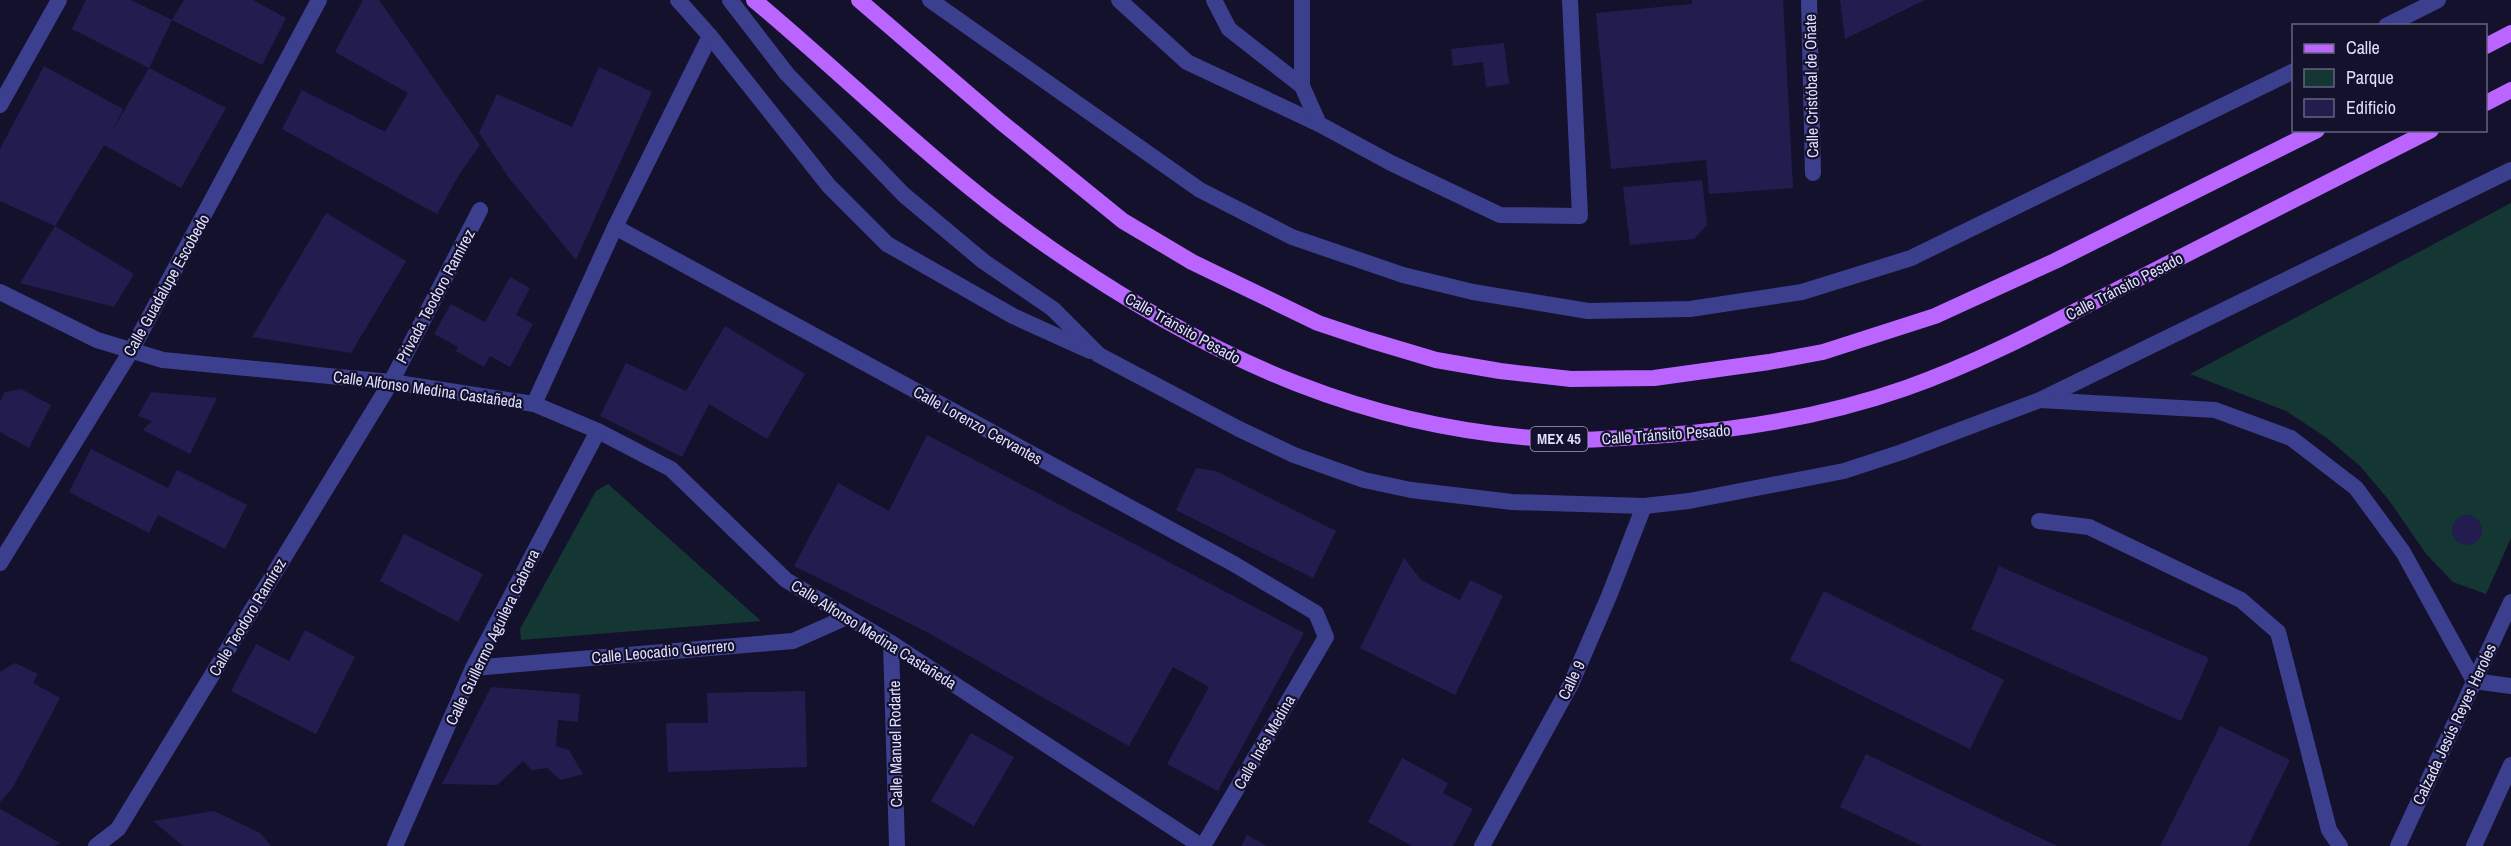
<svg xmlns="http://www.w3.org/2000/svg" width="2511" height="846" viewBox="0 0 2511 846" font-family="'Archivo Narrow',sans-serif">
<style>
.green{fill:#143734}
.building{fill:#231d4f}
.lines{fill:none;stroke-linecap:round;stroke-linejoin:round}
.service{stroke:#3c3f8d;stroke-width:16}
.minor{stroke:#3c3f8d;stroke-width:16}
.tertiary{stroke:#3c3f8d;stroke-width:16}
.primary{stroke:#ba65ff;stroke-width:16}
.labels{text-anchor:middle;stroke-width:4.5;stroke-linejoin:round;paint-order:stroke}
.shield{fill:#14112d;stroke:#a2a0c0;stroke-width:1.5}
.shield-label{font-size:15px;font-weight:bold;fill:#dfdeff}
.street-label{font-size:16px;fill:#dfdeff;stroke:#14112d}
</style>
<rect width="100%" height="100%" fill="#14112d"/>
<g class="green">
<path d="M2511,203V538L2486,594L2453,582L2427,555L2388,499L2360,466L2327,438L2286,411L2190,374Z"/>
<path d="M608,484L761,621L521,640L520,629L596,491Z"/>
</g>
<g class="building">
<path d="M86,0H131L172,20L149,68L72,29Z"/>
<path d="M184,0H253L286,18L262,65L172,20Z"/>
<path d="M363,0H379L480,145L460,173L437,214L282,129L302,90L385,132L408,93L335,52Z"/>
<path d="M1692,0H1783L1793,188L1709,194L1706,160L1611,169L1596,13L1692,4Z"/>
<path d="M1840,0H1925L1845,39Z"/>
<path d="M1504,43L1509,84L1486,87L1483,62L1453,66L1451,49Z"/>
<path d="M44,66L123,109L111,133L149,68L226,108L181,188L104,145L55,226L0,201V149Z"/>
<path d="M599,67L652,92L576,260L509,178L479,133L497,94L572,127Z"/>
<path d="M1702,180L1707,225L1694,239L1630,245L1623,187Z"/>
<path d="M326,213L406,261L351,353L252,337Z"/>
<path d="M55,226L134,274L114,307L20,283Z"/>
<path d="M510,277L530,288L516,315L533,324L510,367L490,356L484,367L456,351L458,347L434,334L451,304L485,322Z"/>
<path d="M725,326L805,374L767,439L709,404L682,457L600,416L626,363L686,391Z"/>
<path d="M21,389L51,405L29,448L0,432V402L5,392Z"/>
<path d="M151,392L217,398L190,454L143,430L152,421L138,416Z"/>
<path d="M927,435L1304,633L1218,791L1167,764L1209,687L1173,667L1129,746L925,631L794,566L838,483L889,511Z"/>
<path d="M91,449L168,488L177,470L247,505L225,549L158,515L149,533L69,492Z"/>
<path d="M1196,468L1216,471L1336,531L1313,578L1176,510Z"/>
<circle cx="2467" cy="530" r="15"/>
<path d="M404,534L483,574L458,622L380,581Z"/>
<path d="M1404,558L1421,580L1460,600L1470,580L1503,596L1455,695L1360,648Z"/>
<path d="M1999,566L2209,658L2181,721L1971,629Z"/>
<path d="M1824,591L2004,680L1970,749L1790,660Z"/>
<path d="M305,630L355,657L316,734L231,691L256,644L289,661Z"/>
<path d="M15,663L38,674L33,683L60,698L13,787L0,802V672Z"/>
<path d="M491,687L580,694L578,722L558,720L556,746L569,750L583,774L561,780L547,768L532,770L523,761L497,785L442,784Z"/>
<path d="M805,691L807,767L668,772L666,723H708L707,693Z"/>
<path d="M2220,726L2290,760L2248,846H2160Z"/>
<path d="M971,733L1014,757L974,826L931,801Z"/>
<path d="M1866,754L2057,846H1922L1840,807Z"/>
<path d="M1402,758L1448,783L1443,793L1473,809L1453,846H1412L1368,822Z"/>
<path d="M0,809L60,843L55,846H0Z"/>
<path d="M214,811L260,833L271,846H183L153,821Z"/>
<path d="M1247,835L1267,846H1241Z"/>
</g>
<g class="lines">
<path class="service" d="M2039,521L2089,527L2241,600L2278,632L2329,830L2340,846"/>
<g class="minor">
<path d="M1119,0L1187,62L1319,124"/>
<path d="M1214,0L1229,29L1302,86L1319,124L1391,163L1500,215L1580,216L1570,0"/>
<path d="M1302,0V86"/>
<path d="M1809,0L1813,173"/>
<path d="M0,105L59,0"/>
<path d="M615,227L1234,564L1316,613L1326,637L1203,846"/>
<path d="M0,292L97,340L163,360L391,382L534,404L598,431L671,469L786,580L891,643L1201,846"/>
<path d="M534,404L615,227L710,36L678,0"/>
<path d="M0,563L131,351L319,0"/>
<path d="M891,643L897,846"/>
<path d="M473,668L793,641L847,617"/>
<path d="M2474,681L2511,686"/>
<path d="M96,846L118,829L391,382L480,210"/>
<path d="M395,846L473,668L598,431"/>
<path d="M1482,846L1571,684L1609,596L1644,506"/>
</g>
<g class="tertiary">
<path d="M730,0L787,74L904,195L983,261L1053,309L1099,355L1239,429L1294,455L1364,480L1411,490L1512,502L1644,506L1689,501L1844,471L1902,452L2040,400L2511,170"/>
<path d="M930,0L1200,190L1292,237L1403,275L1473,292L1588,311L1690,309L1802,292L1911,258L2294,71"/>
<path d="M2386,26L2438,0"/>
<path d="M710,36L829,186L887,244L1013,316L1090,351"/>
<path d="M2040,400L2215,410L2291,438L2356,488L2403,552L2474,681"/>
<path d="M2398,846L2511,602"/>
<path d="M2474,846L2511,765"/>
</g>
<g class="primary">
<path d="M754,0C853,83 944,175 1050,248C1210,359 1375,435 1573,440C1604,440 1636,437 1667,435C1749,429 1829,415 1906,388C1983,361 2056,321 2128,284C2229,233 2330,182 2431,130"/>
<path d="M859,0L1001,122L1123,221L1192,262L1318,323L1369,340L1436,360L1500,371L1571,379L1654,378L1769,362L1823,352L1935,316L2055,261L2317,130"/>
<path d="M2486,46L2511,33"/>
<path d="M2486,103L2511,90"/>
</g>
</g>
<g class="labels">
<rect class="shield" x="1530.5" y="427" width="57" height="24" rx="4.5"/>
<g class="shield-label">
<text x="1559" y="444">MEX 45</text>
</g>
<g class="street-label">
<text transform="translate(1811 86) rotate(-91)" y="6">Calle Cristóbal de Oñate</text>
<text transform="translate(166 285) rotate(-61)" y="6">Calle Guadalupe Escobedo</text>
<text transform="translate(2124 286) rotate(-27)" y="6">Calle Tránsito Pesado</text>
<text transform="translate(435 296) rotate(-62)" y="6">Privada Teodoro Ramírez</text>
<text transform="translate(1183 328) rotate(29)" y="6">Calle Tránsito Pesado</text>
<text transform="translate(428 389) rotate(8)" y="6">Calle Alfonso Medina Castañeda</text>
<text transform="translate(978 425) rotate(29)" y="6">Calle Lorenzo Cervantes</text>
<text transform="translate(1666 434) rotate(-4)" y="6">Calle Tránsito Pesado</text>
<text transform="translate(247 617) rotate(-59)" y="6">Calle Teodoro Ramírez</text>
<text transform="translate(874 634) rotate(32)" y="6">Calle Alfonso Medina Castañeda</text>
<text transform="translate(492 637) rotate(-64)" y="6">Calle Guillermo Aguilera Cabrera</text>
<text transform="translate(663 651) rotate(-5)" y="6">Calle Leocadio Guerrero</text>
<text transform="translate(1571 680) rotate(-64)" y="6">Calle 9</text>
<text transform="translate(2454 724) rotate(-65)" y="6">Calzada Jesús Reyes Heroles</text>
<text transform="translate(1264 742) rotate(-60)" y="6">Calle Inés Medina</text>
<text transform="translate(895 744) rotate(-91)" y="6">Calle Manuel Rodarte</text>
</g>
</g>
<rect x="2292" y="24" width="195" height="108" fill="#14112d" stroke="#656381" stroke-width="1.5"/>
<rect x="2304" y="44" width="30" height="9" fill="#ba65ff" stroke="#656381" stroke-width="1.5"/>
<text x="2346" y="54" font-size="18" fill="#dfdeff">Calle</text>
<rect x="2304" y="69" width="30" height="18" fill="#143734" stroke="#656381" stroke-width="1.5"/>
<text x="2346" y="84" font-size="18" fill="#dfdeff">Parque</text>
<rect x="2304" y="99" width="30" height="18" fill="#231d4f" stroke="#656381" stroke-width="1.5"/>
<text x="2346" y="114" font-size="18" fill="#dfdeff">Edificio</text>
</svg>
